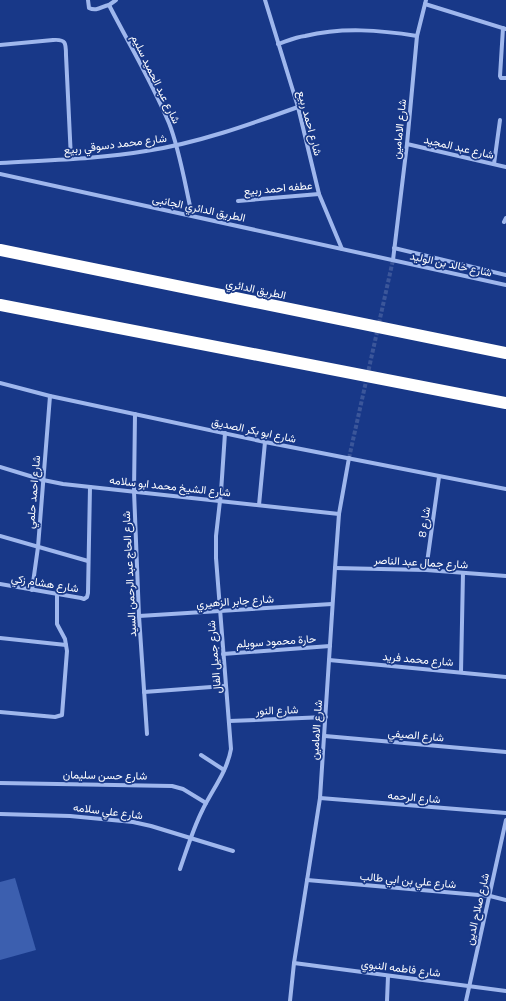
<svg xmlns="http://www.w3.org/2000/svg" width="506" height="1001" viewBox="0 0 506 1001" font-family="'Titillium Web',Vazirmatn,sans-serif">
<style>
.building{fill:#3c5faf}
.lines{fill:none;stroke-linecap:round;stroke-linejoin:round}
.street-tunnel{stroke:#3b569a;stroke-width:4;stroke-dasharray:4 2;stroke-linecap:butt}
.street{stroke:#9fb7ed;stroke-width:4}
.highway{stroke:#fff;stroke-width:12}
.labels{text-anchor:middle;stroke-width:3.5;stroke-linejoin:round;paint-order:stroke}
.street-label{font-size:11px;fill:#fff;stroke:#183888}
</style>
<rect width="100%" height="100%" fill="#183888"/>
<path class="building" d="M15,878L36,950L0,960V882Z"/>
<g class="lines">
<path class="street-tunnel" d="M349,458L393,260"/>
<g class="street">
<path d="M88,0L89,8C97,12 102,6 109,5C129,44 152,82 169,123C180,151 185,185 192,215"/>
<path d="M265,0L298,107L319,194L342,249"/>
<path d="M425,4L506,29"/>
<path d="M109,5L116,0"/>
<path d="M503,28L500,76L501,78H506"/>
<path d="M278,44C287,41 296,37 305,36C342,27 380,30 417,36"/>
<path d="M0,45L53,40C66,39 66,43 66,55L71,159"/>
<path d="M407,144L506,167"/>
<path d="M0,163C48,160 98,159 146,151C198,143 248,125 298,107"/>
<path d="M494,164L500,120"/>
<path d="M0,174L506,285"/>
<path d="M238,201L319,194"/>
<path d="M504,222L506,218"/>
<path d="M394,248L506,275"/>
<path d="M393,260L407,144L417,36L426,0"/>
<path d="M0,383L50,396L265,442L506,489"/>
<path d="M135,414L134,491L139,616L147,734"/>
<path d="M0,467L43,480L63,484L339,514"/>
<path d="M259,505L265,442"/>
<path d="M0,536L88,561"/>
<path d="M335,568L426,570L506,576"/>
<path d="M426,570L439,477"/>
<path d="M0,584L81,598L84,599L87,597L88,593L90,487"/>
<path d="M32,590L38,547L50,396"/>
<path d="M139,616L332,604"/>
<path d="M0,638L66,645"/>
<path d="M223,654L330,646"/>
<path d="M329,660L506,677"/>
<path d="M461,672L463,573"/>
<path d="M144,692L225,686"/>
<path d="M0,712L55,717L62,715L67,651L65,639L57,624V593"/>
<path d="M229,721L326,717"/>
<path d="M325,736L506,752"/>
<path d="M201,755L224,770"/>
<path d="M0,783L172,786L183,789L206,803"/>
<path d="M320,798L506,813"/>
<path d="M0,814L70,816L133,822L151,826L233,851"/>
<path d="M180,869C187,849 193,829 202,811C212,790 227,772 231,749L216,558V536L221,492L225,433"/>
<path d="M307,880L490,896L506,900"/>
<path d="M294,963L506,991"/>
<path d="M290,1001L294,963L320,798L335,568L339,514L349,458"/>
<path d="M387,1001L388,976"/>
<path d="M466,1001L506,820"/>
</g>
<g class="highway">
<path d="M0,250L506,353"/>
<path d="M0,305L506,403"/>
</g>
</g>
<g class="labels">
<g class="street-label">
<text transform="translate(156 79) rotate(64)" y="4">شارع عبد الحميد سليم</text>
<text transform="translate(310 123) rotate(75)" y="4">شارع احمد ربيع</text>
<text transform="translate(399 129) rotate(-84)" y="4">شارع الامامين</text>
<text transform="translate(115 144) rotate(-7)" y="4">شارع محمد دسوقي ربيع</text>
<text transform="translate(459 147) rotate(13)" y="4">شارع عبد المجيد</text>
<text transform="translate(278 188) rotate(-5)" y="4">عطفه احمد ربيع</text>
<text transform="translate(199 208) rotate(12)" y="4">الطريق الدائري الجانبى</text>
<text transform="translate(451 264) rotate(12)" y="4">شارع خالد بن الوليد</text>
<text transform="translate(256 289) rotate(12)" y="4">الطريق الدائري</text>
<text transform="translate(254 430) rotate(12)" y="4">شارع ابو بكر الصديق</text>
<text transform="translate(170 486) rotate(6)" y="4">شارع الشيخ محمد ابو سلامه</text>
<text transform="translate(33 492) rotate(-85)" y="4">شارع احمد حلمي</text>
<text transform="translate(424 522) rotate(-82)" y="4">شارع 8</text>
<text transform="translate(421 562) rotate(3)" y="4">شارع جمال عبد الناصر</text>
<text transform="translate(129 574) rotate(-93)" y="4">شارع الحاج عبد الرحمن السيد</text>
<text transform="translate(45 583) rotate(9)" y="4">شارع هشام زكي</text>
<text transform="translate(235 601) rotate(-4)" y="4">شارع جابر الزهيري</text>
<text transform="translate(276 641) rotate(-4)" y="4">حارة محمود سويلم</text>
<text transform="translate(214 657) rotate(-95)" y="4">شارع جميل الفال</text>
<text transform="translate(418 659) rotate(5)" y="4">شارع محمد فريد</text>
<text transform="translate(277 710) rotate(-2)" y="4">شارع النور</text>
<text transform="translate(316 730) rotate(-86)" y="4">شارع الامامين</text>
<text transform="translate(416 735) rotate(5)" y="4">شارع الصيفي</text>
<text transform="translate(105 775) rotate(1)" y="4">شارع حسن سليمان</text>
<text transform="translate(414 797) rotate(5)" y="4">شارع الرحمه</text>
<text transform="translate(108 811) rotate(7)" y="4">شارع علي سلامه</text>
<text transform="translate(408 880) rotate(5)" y="4">شارع علي بن ابي طالب</text>
<text transform="translate(477 909) rotate(-77)" y="4">شارع صلاح الدين</text>
<text transform="translate(401 968) rotate(7)" y="4">شارع فاطمه النبوي</text>
</g>
</g>
</svg>
